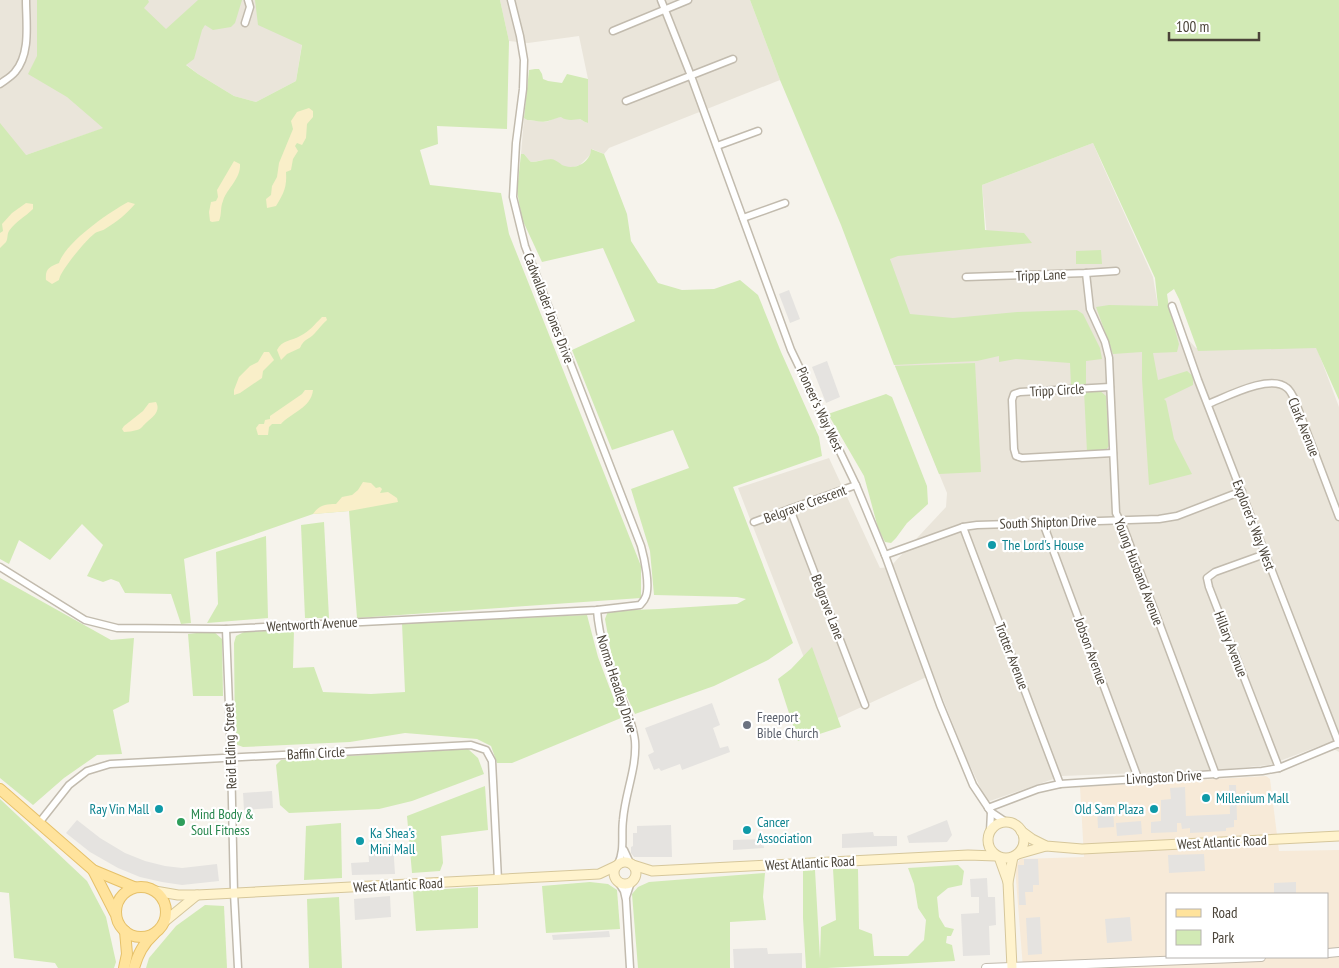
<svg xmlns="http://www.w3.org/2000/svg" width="1339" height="968" viewBox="0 0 1339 968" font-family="'PT Sans Narrow',sans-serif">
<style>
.residential{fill:#eae5da}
.commercial{fill:#f7ead8;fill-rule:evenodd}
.green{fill:#d2eab5}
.sand{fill:#f9efc9}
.parking{fill:#e5e3e0}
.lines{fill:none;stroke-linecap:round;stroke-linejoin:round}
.minor-casing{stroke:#c2bbae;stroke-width:9}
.tertiary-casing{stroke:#c2bbae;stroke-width:10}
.secondary-casing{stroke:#d6c79b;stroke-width:11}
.primary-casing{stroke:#e6c16a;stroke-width:12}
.minor{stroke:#fff;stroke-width:6}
.tertiary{stroke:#fff;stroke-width:8}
.secondary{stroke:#fff3cd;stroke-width:9}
.primary{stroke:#ffe39c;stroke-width:10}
.culture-dot{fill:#0f9aa8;stroke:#fff;stroke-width:2}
.worship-dot{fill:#6b7280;stroke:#fff;stroke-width:2}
.leisure-dot{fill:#2e9e5b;stroke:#fff;stroke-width:2}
.labels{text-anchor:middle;stroke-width:4.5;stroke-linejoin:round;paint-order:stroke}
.street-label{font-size:14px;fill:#4b4439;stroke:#fff}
.culture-label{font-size:14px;fill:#0d838f;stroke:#fff;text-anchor:start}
.worship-label{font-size:14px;fill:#5b616d;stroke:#fff;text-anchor:start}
.leisure-label{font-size:14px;fill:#27864d;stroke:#fff;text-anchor:start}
</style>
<rect width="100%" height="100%" fill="#f6f3ec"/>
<g class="residential">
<path d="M0,0H96L104,128L26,155L0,178Z"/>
<path d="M131,0H309L296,81L256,102L234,96L198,74L164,47Z"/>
<path d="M500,0H750L780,80L609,148L604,154L592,149L590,155L580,165L573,167H565L551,159L531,162L529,160L524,154H521L524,118L527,120L545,122L549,121L555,118L561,117L580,119L585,122L588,123V79L579,36L528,43L509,41Z"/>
<path d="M1093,143L1102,164L1153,277L1158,307L1196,348L1316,346L1339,407V752L1325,744L1269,765L1218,770L1062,776L987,802L966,757L933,674L829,722L738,488L829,458L880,568L890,567L946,507L947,493L895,366L890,256L988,247L982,185Z"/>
</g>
<path class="commercial" d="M1266,776L1270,779L1279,851L1339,850V968H1023L1015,867L1020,859L1084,857L1080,787ZM1168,894H1328V957H1168Z"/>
<g class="green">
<path d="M37,0H148L149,2L144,8L166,29L198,0H242L235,23L231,27L213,30L205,25L202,30L194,59L186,65L198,74L234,96L256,102L296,81L302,45L258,25L255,0H500L509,41L507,129L437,126L438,144L420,150L430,185L501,193L509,234L641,566V598L357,618L349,511L313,514L184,559L191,623L181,624L171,594L125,593L119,582L111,579L103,582L87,576L103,545L82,524L50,560L19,540L9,564L0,559V123L26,155L103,128L67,97L28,74L37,56Z"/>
<path d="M750,0H1339V400L1316,348L1198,351L1179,299L1174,289L1167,294L1169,308L1179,344L1177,352L1153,353L1158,380L1187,371L1193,376V385L1164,399L1166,401L1174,439L1192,474L1149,485L1142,379V352L1113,354L1096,307L1109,305L1158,306L1155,278L1093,143L982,185L985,230L1024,233L1032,243L898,256L890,259L910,314L953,318L1017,312L1077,310L1083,314L1100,348L1102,359L1086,361V386H1071L1070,363L1016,359L999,362V356L977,361L894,365L841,225L780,80Z"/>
<path d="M535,69H539L542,74L543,79L548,81L562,83L567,74L588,79V123L585,122L580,119C574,120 566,121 561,117C555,118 553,120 548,121C542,123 533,120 527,120L524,118L529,70Z"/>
<path d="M591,149L604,154L627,214L631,241L658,283L682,290L714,289L740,280L758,295L781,352L819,437L822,456L733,487L793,643L768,660L714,686L635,714L624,690L612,658L605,619L608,611L659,609L737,604L746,599L737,597L654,595L650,551L631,489L689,468L673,430L612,450L572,350L635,321L603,248L542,262L522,219L517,191L521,154H524L529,160L531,162C538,162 545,159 551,159C558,160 560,165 565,166C577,170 591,161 591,149Z"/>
<path d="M1101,250L1102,264H1076V251Z"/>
<path d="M975,363L981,472L939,474L895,366Z"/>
<path d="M1099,390L1106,396L1109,446L1105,451L1087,452L1084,391Z"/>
<path d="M886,394L892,397L927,486L928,504L907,523L896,538L891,543L885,542L878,528L864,476L828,414Z"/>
<path d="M324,522L329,618H305L301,525Z"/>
<path d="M266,536L268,618L207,623L218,604L216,552Z"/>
<path d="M0,578L111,640L134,638L129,702L113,710L122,754L97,755L64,778L33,805L0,778Z"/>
<path d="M587,615L598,657L621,718L512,763H497L491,746L477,739L405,733L350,742L243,747L235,744L234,643L236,636L244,632L294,630L293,668L314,667L323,692L371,694L405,692L402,623Z"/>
<path d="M213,631L222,639L223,696H193L188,634Z"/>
<path d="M812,647L841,727L798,741L778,679L791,669Z"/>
<path d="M468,749L478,758L484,774L412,801L379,809L289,813L280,805L276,765L281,760Z"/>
<path d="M485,786L488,830L441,836L443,863L440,871L412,873L407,816Z"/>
<path d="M0,799L87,881L106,917L116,962L114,968H58L55,963L14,958L9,893L0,892Z"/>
<path d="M341,823L342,878L304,880L306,826Z"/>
<path d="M958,865L964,871L962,885L948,888L937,897L939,917L945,927L954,929L951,936H947L946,943L952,945L955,961L827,968H806L803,918V871L815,870L820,959L821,927L836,920L833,869H858L859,929L872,934L874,956H908L924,940L926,920L918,908L914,884L908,868Z"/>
<path d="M765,873L763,897L766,920L730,922V968H638L632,894L638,887L649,882Z"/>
<path d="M590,882L608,884L617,890L620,929L546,933L542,886Z"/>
<path d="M478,887V928L416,931L413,891Z"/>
<path d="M339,897L342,968H309L307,899Z"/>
<path d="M205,905L224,906L227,968H146L149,958L176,926Z"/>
</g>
<g class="sand">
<path d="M309,108L313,111V117L307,124L306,138L302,145L297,143L295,146L298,151L293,159L291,170L286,172C287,187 284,193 276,206L267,208L266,199L271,195L272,186L277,177L279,163L293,129L291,121L297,112Z"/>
<path d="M234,161L240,164C241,179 227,188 223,201C220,208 222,214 219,221L212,222L210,221L209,212L211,202L216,201L218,197L217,190Z"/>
<path d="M128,202L135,204C125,215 118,221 105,229C102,231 97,231 94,234C86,240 60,271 59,280L52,284L46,280C45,269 49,267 59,263C66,242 108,213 128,202Z"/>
<path d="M26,203L33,204V209C25,217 16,221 9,231C7,234 8,239 6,242C4,244 2,246 0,248V233L3,231L2,224L12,213Z"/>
<path d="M322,317H326L327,320C322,324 319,329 315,333C309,340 304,338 300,348L287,354L281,360L277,350C282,340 291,341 300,336C309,332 315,324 322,317Z"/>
<path d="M264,352H269L274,360L263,371L262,378L240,393L234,395V390L239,377L250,366L258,362Z"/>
<path d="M305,390H313C311,408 292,412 281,424H272L269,427L268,435H258L256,428L259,424H264L265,420L270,419V416L302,394Z"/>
<path d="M156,402C161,411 153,417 147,422C143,425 142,429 137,430C133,431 128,432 124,432L122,429L124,426L143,411L149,403Z"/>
<path d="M363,482L371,483L376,488L380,487L382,489L380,493L388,492L397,498L398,502L349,511L313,514C319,505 326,504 336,504L342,497L352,495L358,490Z"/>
</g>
<g class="parking">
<path d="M789,290L800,319L790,323L779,294Z"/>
<path d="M827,361L840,397L826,403L812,367Z"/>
<path d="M712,703L720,725L713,728L720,748L728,746L730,752L682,770L680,764L661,771L659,768L654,770L648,755L654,752L645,728Z"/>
<path d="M1229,785H1236L1237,820H1234V827L1226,828V831L1190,833V828L1182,829L1181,823H1177V832L1151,833V822L1161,821V800L1171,799L1170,788L1185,787L1186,816L1230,814Z"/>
<path d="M272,791L273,808L244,810L243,793Z"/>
<path d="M1113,805L1114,827L1098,828L1097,806Z"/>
<path d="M77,820L100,838L125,853L145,861L165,866L182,868L217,864L219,881L182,885L162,882L140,877L118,868L90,852L66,833Z"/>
<path d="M947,820L952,835L947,842L909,843L907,836Z"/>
<path d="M1141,821L1142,834L1117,836L1116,823Z"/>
<path d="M671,825L672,857H634L631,853V847L633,846V833H637V826Z"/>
<path d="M873,832L874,836H897V846L842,848V834Z"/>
<path d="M763,839L764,848L733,850V840Z"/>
<path d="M393,844L395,874L352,875L351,863L369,862L368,845Z"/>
<path d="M1204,854L1205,871L1169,873L1168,855Z"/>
<path d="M1024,859H1038L1039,885H1033V892H1025L1026,905H1019L1018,865H1024Z"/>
<path d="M987,878L988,897H995L996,925L989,926L990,955L963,956L961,914L979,913V897H971L970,879Z"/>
<path d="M1296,882V894H1274V883Z"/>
<path d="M390,896L391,917L355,920L354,899Z"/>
<path d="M1040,917L1042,954L1028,955L1026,918Z"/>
<path d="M1130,917L1132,941L1107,943L1105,919Z"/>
<path d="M609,931L610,937L553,940L552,935Z"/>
<path d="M767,948L768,954L802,953V968H734L733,949Z"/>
</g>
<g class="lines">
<g class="minor-casing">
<g id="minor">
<path d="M661,0L691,76L791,350L856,485L885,555L940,705L973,785L991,812L1006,822"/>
<path d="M245,23L250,7L248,0"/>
<path d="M613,31L688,0"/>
<path d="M0,84C5,80 11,77 15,72C31,53 26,23 26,0"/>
<path d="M626,101L733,59"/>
<path d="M717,146L758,131"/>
<path d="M743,218L785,203"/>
<path d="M1086,273L1090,309L1105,342L1109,358L1116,513L1124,529L1216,775"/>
<path d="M966,277L1086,273L1116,271"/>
<path d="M1172,306L1198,380L1339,744"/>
<path d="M1110,387L1020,392L1014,394L1012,400L1014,449L1016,456L1022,458L1113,453"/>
<path d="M1208,404C1226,397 1271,373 1287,388C1290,390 1292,395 1294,398L1339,517"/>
<path d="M790,509L865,705"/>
<path d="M754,522L856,485"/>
<path d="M1043,523L1138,778"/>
<path d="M963,527L1060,784"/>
<path d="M1265,554L1215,572L1207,578L1209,587L1279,768"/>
<path d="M885,555L963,527L977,525L1159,519L1177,516L1242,491"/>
<path d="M0,567L85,620L117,628L226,629L597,610L640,605C642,602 644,601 645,598C651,588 644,557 641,546L525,246L513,197L516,143L523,89L524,60L520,36L511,0"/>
<path d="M597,610C599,639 609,666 620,694C626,709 633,724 635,741C637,768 625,793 623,820C621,835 625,850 618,864"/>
<path d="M226,629L231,757L234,893L238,968"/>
<path d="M988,808L1038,789L1060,784L1262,771L1279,768L1339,743"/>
<path d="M39,823L69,785L87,771L110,764L471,745L486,750L492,761L498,880"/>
<path d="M990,832L991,812"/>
<path d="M624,850L630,863"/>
<path d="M619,883L624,891L626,900L630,968"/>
<path d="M626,897L631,882"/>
</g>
</g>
<g class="tertiary-casing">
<g id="tertiary">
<path d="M1328,953L1339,952"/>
<path d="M986,968L1261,957"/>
</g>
</g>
<g class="secondary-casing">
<g id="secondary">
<circle cx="1006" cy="840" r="18"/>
<path d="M1021,831L1032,839L1046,846L1082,849L1339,836"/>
<path d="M1018,854L1046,846"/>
<path d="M999,857L1008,882"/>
<circle cx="625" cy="873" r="11"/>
<path d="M633,865L652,871L968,855L996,856"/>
<path d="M155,891L178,895H197L599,874L616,866"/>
<path d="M164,922L197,895"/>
<path d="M1012,968L1008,882L1013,857"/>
</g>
</g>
<g class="primary-casing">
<g id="primary">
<path d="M0,789L93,870L134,887"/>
<path d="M93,870L115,913"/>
<circle cx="141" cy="912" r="25"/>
<path d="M124,968L127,954L125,931"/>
<path d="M134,968C138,954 143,944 154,934"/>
</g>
</g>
<use href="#minor" class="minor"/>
<use href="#tertiary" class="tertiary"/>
<use href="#secondary" class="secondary"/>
<use href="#primary" class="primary"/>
</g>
<g class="culture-dot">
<circle cx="992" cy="545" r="5"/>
<circle cx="1206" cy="798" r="5"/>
<circle cx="159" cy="809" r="5"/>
<circle cx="1154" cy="809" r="5"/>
<circle cx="747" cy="830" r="5"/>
<circle cx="360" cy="841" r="5"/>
</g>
<circle class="worship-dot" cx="747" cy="725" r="5"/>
<circle class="leisure-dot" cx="181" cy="822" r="5"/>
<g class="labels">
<g class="street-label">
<text transform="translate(1041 275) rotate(-2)" y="5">Tripp Lane</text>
<text transform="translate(549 308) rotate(69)" y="5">Cadwallader Jones Drive</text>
<text transform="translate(1057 390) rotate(-3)" y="5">Tripp Circle</text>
<text transform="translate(820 409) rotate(65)" y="5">Pioneer's Way West</text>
<text transform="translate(1304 427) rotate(68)" y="5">Clark Avenue</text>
<text transform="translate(805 504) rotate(-20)" y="5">Belgrave Crescent</text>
<text transform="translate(1048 522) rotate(-2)" y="5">South Shipton Drive</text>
<text transform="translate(1254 525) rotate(69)" y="5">Explorer's Way West</text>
<text transform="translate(1139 572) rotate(69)" y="5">Young Husband Avenue</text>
<text transform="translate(828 607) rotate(69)" y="5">Belgrave Lane</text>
<text transform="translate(312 624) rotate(-3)" y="5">Wentworth Avenue</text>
<text transform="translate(1231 644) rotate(69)" y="5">Hillary Avenue</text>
<text transform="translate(1091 651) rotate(70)" y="5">Jobson Avenue</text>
<text transform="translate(1012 656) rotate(69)" y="5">Trotter Avenue</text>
<text transform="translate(617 684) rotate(72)" y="5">Norma Headley Drive</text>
<text transform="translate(230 746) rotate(-92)" y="5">Reid Elding Street</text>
<text transform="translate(316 753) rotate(-3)" y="5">Baffin Circle</text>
<text transform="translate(1164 777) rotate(-3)" y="5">Livngston Drive</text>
<text transform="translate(1222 842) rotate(-3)" y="5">West Atlantic Road</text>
<text transform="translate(810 863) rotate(-3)" y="5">West Atlantic Road</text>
<text transform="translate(398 885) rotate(-3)" y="5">West Atlantic Road</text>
</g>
<g class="culture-label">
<text x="1002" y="550">The Lord's House</text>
<text x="1216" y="803">Millenium Mall</text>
<text x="149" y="814" text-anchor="end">Ray Vin Mall</text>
<text x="1144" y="814" text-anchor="end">Old Sam Plaza</text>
<text x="757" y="827">Cancer<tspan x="757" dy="16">Association</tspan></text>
<text x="370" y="838">Ka Shea's<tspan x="370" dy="16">Mini Mall</tspan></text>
</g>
<g class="worship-label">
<text x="757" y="722">Freeport<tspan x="757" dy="16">Bible Church</tspan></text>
</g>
<g class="leisure-label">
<text x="191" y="819">Mind Body &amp;<tspan x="191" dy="16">Soul Fitness</tspan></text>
</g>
</g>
<rect x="1166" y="893" width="162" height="65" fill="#ffffff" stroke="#b7b4b0"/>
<rect x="1176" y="909" width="25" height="8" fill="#ffe39c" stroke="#b7b4b0"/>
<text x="1212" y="918" font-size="15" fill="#4b4439">Road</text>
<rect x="1176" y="930" width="25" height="15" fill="#d2eab5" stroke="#b7b4b0"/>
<text x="1212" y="943" font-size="15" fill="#4b4439">Park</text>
<path d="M1169 32v8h90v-8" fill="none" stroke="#4b4439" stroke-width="2.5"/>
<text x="1176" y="32" font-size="15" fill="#4b4439" stroke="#ffffff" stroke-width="4" paint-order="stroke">100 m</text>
</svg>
